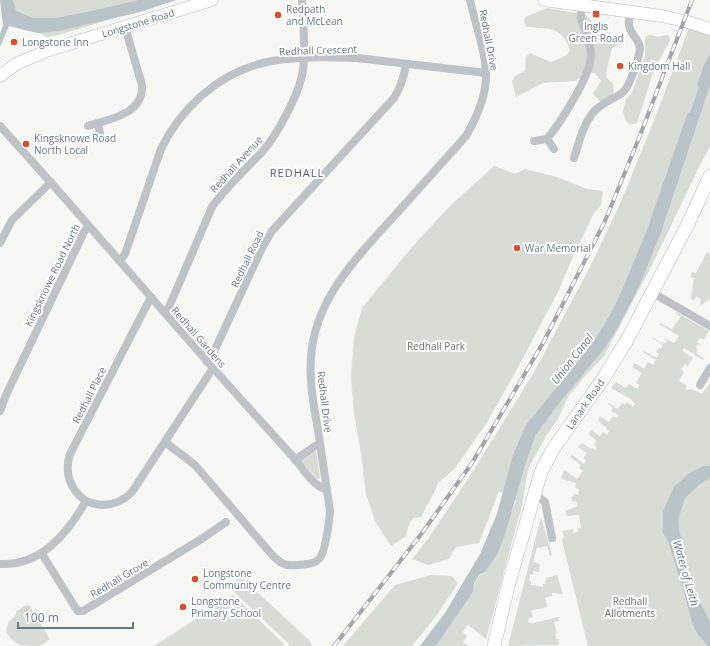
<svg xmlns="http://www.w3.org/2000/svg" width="710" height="646" viewBox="0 0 710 646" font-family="'Open Sans',sans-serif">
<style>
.green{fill:#d7dcd4}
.water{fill:#b8c4c8}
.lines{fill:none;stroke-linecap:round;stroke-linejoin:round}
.secondary-casing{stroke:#b1b7bb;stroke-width:13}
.primary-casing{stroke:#b2b7bb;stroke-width:14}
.street{stroke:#bec3c7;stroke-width:8}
.secondary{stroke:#fff;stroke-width:12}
.primary{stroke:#fff;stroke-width:13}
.rail-casing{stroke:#a0a7ac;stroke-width:4}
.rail{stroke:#fff;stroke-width:2.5;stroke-dasharray:8;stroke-linecap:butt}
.poi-dot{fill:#df4d2d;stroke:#fff;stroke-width:1.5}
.labels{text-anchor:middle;stroke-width:4;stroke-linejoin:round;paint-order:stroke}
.poi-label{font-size:10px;fill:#677985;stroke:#fff;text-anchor:start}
.street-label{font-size:10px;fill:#677985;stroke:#fff}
.park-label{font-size:10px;fill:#667762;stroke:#fff}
.neighbourhood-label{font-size:11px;letter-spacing:1px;fill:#55626a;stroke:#fff}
.water-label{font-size:11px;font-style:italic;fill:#637a80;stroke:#fff}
</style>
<rect width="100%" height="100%" fill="#f7f7f4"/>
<g class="green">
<path d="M7,0H175L48,38L12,17Z"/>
<path d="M547,8L586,15L604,36L622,37V43L612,48L607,69L606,77L613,84L614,93L601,102L593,94L601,81L595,73L589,72L575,81L543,83L516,97L512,81L515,76L525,71L526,57L530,53L551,62L567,55L570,50C562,26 549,29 527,27L524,22L525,17Z"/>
<path d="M689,28L710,35V147L701,163L653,263L604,356L585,376L568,397L558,419L546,436L528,469L522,505L486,639L468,625L463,632L467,636L463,642L468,646H436L469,598C476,587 472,579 485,572L516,501L499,491L479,543L456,547L449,559L428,565L412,559L428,539L470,476L533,374L590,267L620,204L655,118Z"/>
<path d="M651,35L658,37L665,35L669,36L670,40L654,70L637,123L630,125L625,119L623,111L626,99L632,93L645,56V40L646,36Z"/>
<path d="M494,166L515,174L525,169L557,177L587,189L603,191L601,205L593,215L572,259L558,292L516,371L486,424L454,469L438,483L435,491L421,517L413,518L408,527L406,536L391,546L375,521L366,494L361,453L354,413L351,376L354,338L362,308L413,246L449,207Z"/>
<path d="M707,252L710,254V299L701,305L700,303L701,299L697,296L694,300L691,299L694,278L690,277L692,272L696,273Z"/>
<path d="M676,312L709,331L704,340L700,338L697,342L701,344L700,345L698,344L696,347L698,349L696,353L704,358L703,360L684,348L682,351L693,358L688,366L685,364L681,369L684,372L679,381L687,386L685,389L686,390L691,389L702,394L710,383V646H588L562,540L564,536L562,531L573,529V533L578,532V528H581L579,515L567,516L565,511L578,506L576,501L573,502L571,497L574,496L573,494L578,495L579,489L575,488L576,483L561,479L564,470L577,479L583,471L579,468L581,465L570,457L572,455L584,464L586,460L583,458L587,453L578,447L582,443L591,449L592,448L595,450L597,447L594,445L597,441L588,434L591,430L600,436L603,432L607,435L609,431L606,428V427L598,421L600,416L609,422L613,416L617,418L619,415L611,411L613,408L608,404L609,403L618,409L622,403L625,405L627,402L633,407L635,404L631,399L611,388L616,382L626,388L629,384L637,389L640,385L636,383L642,373L632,367L635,363L644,369L648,362L653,365L656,360L643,352L644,351L657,358L659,354L656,352L659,348L661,349L663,345L652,338V337L662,343V342L666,343L667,341L664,339L665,338L674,343L679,336L659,324L660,323L672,329L681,317L675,313Z"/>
<path d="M313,451H316L320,478L317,479L301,460Z"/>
<path d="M541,517L552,555L550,556L547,546L537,548L533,562L540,564L539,572L533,571V575L530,574L529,581H531V585L543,587V584H545L546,578L557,575L563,594L552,593V596L545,598L547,607L531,611L533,617L529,618L528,621L530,623H534L558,617L559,621L554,622L557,633L555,634L556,639H558L559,645L508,646Z"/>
<path d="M431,575L452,576L458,583L436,616L412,646H343L395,585Z"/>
<path d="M238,579L244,580L309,640L312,646H289V644L233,591V585Z"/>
<path d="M233,595L283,643L284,646H154Z"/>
<path d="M27,605H29L47,634L49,639C44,646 40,646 32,646C18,646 13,643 6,631L8,623L16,615V611Z"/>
</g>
<g class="water">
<path d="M0,0H13L16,11L33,18H56L87,12L139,0H176L140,12L59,31L37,33L9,26L0,47V34L3,26Z"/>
<path d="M710,54V85L660,235L638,289L618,327L604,349L556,407L535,436L525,465L506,531L498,553L485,572L479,575L474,583L473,591L469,598L436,646H420L445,613L480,554L497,514L513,455L526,425L592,344L603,327L618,300L647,230L688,112L690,113L699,87L697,86L703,67Z"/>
<path d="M703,466H710V478L700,484L685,498L678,520L679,530L684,549L685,569L695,593L710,621V646H708L696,632L692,622L683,589L668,541L663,533V511L674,487L688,474Z"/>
</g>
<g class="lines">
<g class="secondary-casing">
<g id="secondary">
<path d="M544,0L662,16L688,22L710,29"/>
<path d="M0,76L16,64L46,51L212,0"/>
</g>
</g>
<g class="primary-casing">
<path id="primary" d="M494,646L508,586L541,472L553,449L603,379L627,340L687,226L710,176"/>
</g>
<g class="street">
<path d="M98,123L100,134"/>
<path d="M0,126C91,225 176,329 267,428C276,438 286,449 295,459C305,471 312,485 327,490"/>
<path d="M88,126C110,119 144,114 142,85L125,27"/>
<path d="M547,139C560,123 593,73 591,53C590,40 583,29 581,17C581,13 581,9 581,5"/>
<path d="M534,141L547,139L554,149"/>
<path d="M574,158C579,143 582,127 592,114C599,104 612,100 622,93C630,87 639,58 640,48C639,39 630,34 629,25C628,21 630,16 630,12"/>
<path d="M0,243L12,220L51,182"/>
<path d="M120,261L125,254L161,149C181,108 218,74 263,63C291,56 328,57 357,58L486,73"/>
<path d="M653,293L710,326"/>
<path d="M165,312L169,307L212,207C227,186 245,170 262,152C277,135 300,93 303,70C306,47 303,23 302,0"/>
<path d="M207,362L212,356L262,248L272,231L394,98C401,87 404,77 406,64"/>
<path d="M700,385L710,368"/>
<path d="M0,411L6,395L84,232L88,226"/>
<path d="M165,442L195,465L273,556C283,565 285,566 298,565C305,564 313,565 319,559C326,552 329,521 330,511C326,484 322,457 318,430C314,406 309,382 311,358C314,298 360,254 397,213C420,187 443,162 466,136C477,117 487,95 486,72C485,48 475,24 470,0"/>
<path d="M295,460L315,446L320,444"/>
<path d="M534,493L545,502L552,538"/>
<path d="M86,501C70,490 64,473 70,454L151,297"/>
<path d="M42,554L75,607L78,611H83L203,538L226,522"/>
<path d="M0,564C41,566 67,534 86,501C103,508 119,505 132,492L213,368"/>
</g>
<use href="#secondary" class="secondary"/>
<use href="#primary" class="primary"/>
<g class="rail-casing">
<path id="rail" d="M334,646L422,533L472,463L543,343L605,221L639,138L692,0"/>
</g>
<use href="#rail" class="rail"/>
</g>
<g class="poi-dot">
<rect x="592" y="10" width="8" height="8" rx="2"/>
<circle cx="278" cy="15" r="4"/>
<circle cx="14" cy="42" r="4"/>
<circle cx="620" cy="66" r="4"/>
<circle cx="26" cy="144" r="4"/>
<circle cx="517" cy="248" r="4"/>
<circle cx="195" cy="579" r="4"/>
<circle cx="183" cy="607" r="4"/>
</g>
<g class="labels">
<g class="poi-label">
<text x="286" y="13">Redpath<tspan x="286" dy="12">and McLean</tspan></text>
<text x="596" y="30" text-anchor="middle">Inglis<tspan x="596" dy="12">Green Road</tspan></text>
<text x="22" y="46">Longstone Inn</text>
<text x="628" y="70">Kingdom Hall</text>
<text x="34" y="142">Kingsknowe Road<tspan x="34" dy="12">North Local</tspan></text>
<text x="525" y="252">War Memorial</text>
<text x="203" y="577">Longstone<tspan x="203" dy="12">Community Centre</tspan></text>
<text x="191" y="605">Longstone<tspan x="191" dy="12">Primary School</tspan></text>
</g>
<g class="street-label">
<text transform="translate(138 23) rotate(-17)" y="4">Longstone Road</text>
<text transform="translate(489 40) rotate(79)" y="4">Redhall Drive</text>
<text transform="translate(318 50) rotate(-2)" y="4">Redhall Crescent</text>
<text transform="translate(236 164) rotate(-48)" y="4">Redhall Avenue</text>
<text transform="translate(247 259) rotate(-64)" y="4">Redhall Road</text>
<text transform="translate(52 275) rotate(-64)" y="4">Kingsknowe Road North</text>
<text transform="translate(199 337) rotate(49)" y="4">Redhall Gardens</text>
<text transform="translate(89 395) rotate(-63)" y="4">Redhall Place</text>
<text transform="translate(325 402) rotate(83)" y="4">Redhall Drive</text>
<text transform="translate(585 404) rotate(-55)" y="4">Lanark Road</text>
<text transform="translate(119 578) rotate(-31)" y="4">Redhall Grove</text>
</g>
<g class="park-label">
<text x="436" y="350">Redhall Park</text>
<text x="630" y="605">Redhall<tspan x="630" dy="12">Allotments</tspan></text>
</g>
<g class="neighbourhood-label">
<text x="297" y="177">REDHALL</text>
</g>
<g class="water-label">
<text transform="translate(572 359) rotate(-52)" y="4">Union Canal</text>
<text transform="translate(686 573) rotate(74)" y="4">Water of Leith</text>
</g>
</g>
<path d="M18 622v6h115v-6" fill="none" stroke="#677985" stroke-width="2"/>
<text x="24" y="622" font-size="12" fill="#677985" stroke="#ffffff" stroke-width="3" paint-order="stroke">100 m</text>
</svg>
